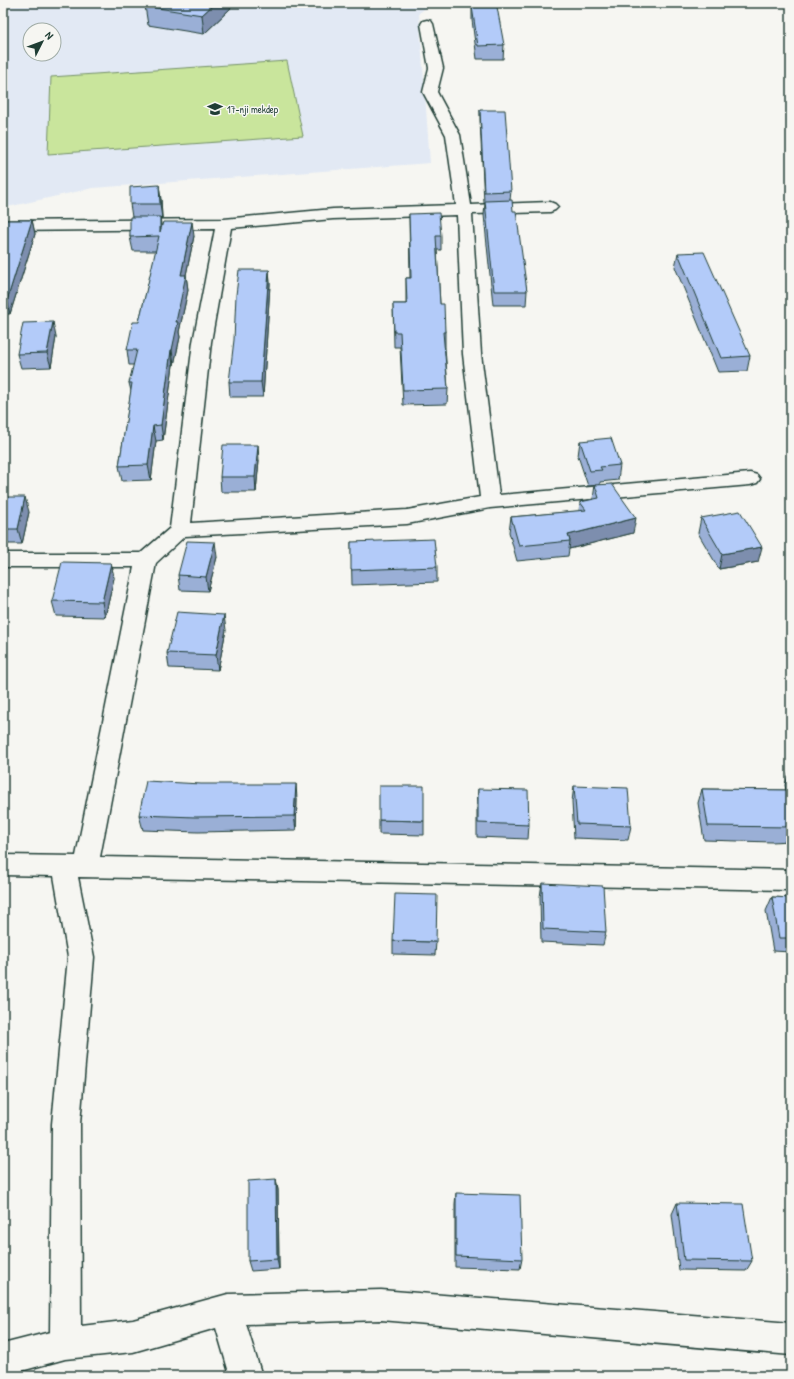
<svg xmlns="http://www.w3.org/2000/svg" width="794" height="1379" viewBox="0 0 794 1379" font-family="'Patrick Hand',sans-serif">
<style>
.built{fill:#e2e9f4;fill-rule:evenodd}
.green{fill:#c9e59c;stroke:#749168}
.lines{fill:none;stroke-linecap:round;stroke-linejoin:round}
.minor-casing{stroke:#1f3d34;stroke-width:3}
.minor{fill:#f6f6f2;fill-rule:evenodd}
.wall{fill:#9aafd6;stroke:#1f3d34}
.shaded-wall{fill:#7d8eae;stroke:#1f3d34}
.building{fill:#b3cbf9;stroke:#1f3d34}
.labels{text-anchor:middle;stroke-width:3;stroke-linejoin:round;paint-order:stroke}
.far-poi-label{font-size:10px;fill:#1f3d34;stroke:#f6f6f2;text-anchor:start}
</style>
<rect width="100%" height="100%" fill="#f6f6f2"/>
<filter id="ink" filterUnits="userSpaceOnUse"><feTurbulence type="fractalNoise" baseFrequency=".025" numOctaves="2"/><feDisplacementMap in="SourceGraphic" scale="8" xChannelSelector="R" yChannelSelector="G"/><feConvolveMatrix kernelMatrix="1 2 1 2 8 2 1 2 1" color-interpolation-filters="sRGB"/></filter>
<g filter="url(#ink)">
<path class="built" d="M3,3H433L419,13L430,163L93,188L3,208ZM30,30H54V54H30Z"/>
<path class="green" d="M287,61L303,136L48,154L51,77Z"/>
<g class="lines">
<g class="minor-casing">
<path id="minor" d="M427,20L431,21L433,24L443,68L437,92L460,135L471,205L550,202L555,204L558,207L555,210L550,212L472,214L481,354L499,495L750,473L757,475L760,479L757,483L750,485L490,508L407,524L185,536L156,563L100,857L791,870V890L78,877L94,957L80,1124L81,1326L133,1320L228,1294L381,1290L791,1323V1355L381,1320L246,1324L262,1376H230L216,1328L133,1352L65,1359L3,1376V1344L50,1332L52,1124L68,957L54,876L3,875V855L76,856L134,567H3V553H141L170,528L193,342L215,229L3,231V221L224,219L333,209L456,205L446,135L423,92L429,68L421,24L423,21ZM457,215L463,354L480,497L407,510L191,523L211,342L231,228L333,219Z"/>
</g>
<use href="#minor" class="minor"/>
</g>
<g class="wall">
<path d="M236,3L204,34L148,25L145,6Z"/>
<path d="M472,7L504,45L503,59H477L472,20Z"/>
<path d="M480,110L511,191L510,200L527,291L526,305H493L484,215L485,203H484L480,120Z"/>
<path d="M161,199L162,218H160L161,227L194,236L186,275L188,290L179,332L180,337L174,365H173L163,440L156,441L151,480L122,481L119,466L131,391L129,383L134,365H129L127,350L139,322L156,251H133L130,237L132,217L130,204Z"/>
<path d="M409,214L441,236V250H437L440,304L445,332V347L448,389L447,404L403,405L400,347H394L393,304H406V278H410Z"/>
<path d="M3,220H32L35,234L10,314H3Z"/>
<path d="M678,253L750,356L747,371L718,372L675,267Z"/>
<path d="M269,270L270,284L263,397H230L229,382Z"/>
<path d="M56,337L51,367L21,368L17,354Z"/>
<path d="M580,441L620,465L618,480L600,482V485L588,486L578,456Z"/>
<path d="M259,460L256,492H221L220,477Z"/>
<path d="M595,485L633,533L569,549L568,556L517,561L509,532L511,517L579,511L580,502L593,499Z"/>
<path d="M3,497L29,512L22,544H3Z"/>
<path d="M701,518L758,562L719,569L698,533Z"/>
<path d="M351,542L437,567V582L352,585Z"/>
<path d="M217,557L208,591L180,590L178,575Z"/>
<path d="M111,563L114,578L105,617L56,616L52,601Z"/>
<path d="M226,630L218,670L169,668L167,653Z"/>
<path d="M790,770H791V841L772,842L704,840L698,803L702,789L786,790L785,785Z"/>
<path d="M574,786L631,826L628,840L574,838L572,801Z"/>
<path d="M478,789L529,825L528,839L477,837V803Z"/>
<path d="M297,799L296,830L198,832L143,830L139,815Z"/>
<path d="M379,820L424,821V835L379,834Z"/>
<path d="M542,883L606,932L603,945L541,942L540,897Z"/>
<path d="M772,897L791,898V952L773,951L766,911Z"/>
<path d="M393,941L436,942L435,955L393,954Z"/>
<path d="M276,1179L278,1190L279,1269L251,1271L248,1261Z"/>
<path d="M456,1193L522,1259L520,1269L455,1267V1204Z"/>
<path d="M677,1203L752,1261L746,1271L679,1270L672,1214Z"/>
</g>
<g class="shaded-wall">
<path d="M215,3H236L204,34L202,15Z"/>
<path d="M159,185L161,199L162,218L160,204Z"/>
<path d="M160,217L162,231L160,232Z"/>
<path d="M32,220L35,234L10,314L7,300Z"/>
<path d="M192,222L194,236L186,275L188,290L179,332L180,337L174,365L172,350L176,322L181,275Z"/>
<path d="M269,270L270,284L263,397L261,382Z"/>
<path d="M53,322L56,337L51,367L47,353Z"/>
<path d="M171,350L173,365L163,440L161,425Z"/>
<path d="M153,426L156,441L151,480L148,465Z"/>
<path d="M258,445L259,460L256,492L255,477Z"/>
<path d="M25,497L29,512L22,544L18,529Z"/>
<path d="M636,518L633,533L569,549L570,541L568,535Z"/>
<path d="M215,542L217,557L208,591L206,577Z"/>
<path d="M762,547L758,562L719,569L722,554Z"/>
<path d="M111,563L114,578L105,617L102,602Z"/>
<path d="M224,615L226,630L218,670L216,655Z"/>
<path d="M296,784L297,799L296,830L294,816Z"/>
<path d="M276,1179L278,1190L279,1269L277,1259Z"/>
</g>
<g class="building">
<path d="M149,3H215L202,15L145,6Z"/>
<path d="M472,7H497L504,45L478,46Z"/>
<path d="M480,110H505L511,191L484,192Z"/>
<path d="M159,185L160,204H130V187Z"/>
<path d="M512,200L513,211H516L527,291H494L485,201Z"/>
<path d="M439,213L441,236H436L440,304H444L445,332H443L448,389L403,390L400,332H394L393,304H407L406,278H411L409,214Z"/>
<path d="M130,217H160V232L163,222H192L181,275H186L176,322H178L172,350H171L161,425L153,426L148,465L119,466L132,383H129L137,350H127L133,322H139L159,236L130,237Z"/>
<path d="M3,220H32L7,300H3Z"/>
<path d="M704,252L750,356L721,358L678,253Z"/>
<path d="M239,270H269L261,382H229L234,340L236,295Z"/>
<path d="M53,322L47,353L17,354L23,323Z"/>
<path d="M611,438L620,465L600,467L602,470L590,471L580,441Z"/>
<path d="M223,445H258L255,477H220Z"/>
<path d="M612,484L636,518L568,535L570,541L519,546L511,517L586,510L580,502L599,498L595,485Z"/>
<path d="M3,497H25L18,529H3Z"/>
<path d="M740,511L762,547L722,554L701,518Z"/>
<path d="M434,539L437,567L351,570V542Z"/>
<path d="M187,541L215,542L206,577L178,575Z"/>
<path d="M62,562L111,563L102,602L52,601Z"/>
<path d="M177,612L224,615L216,655L167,653Z"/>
<path d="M146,781L201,784H296L294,816L195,817L139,815Z"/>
<path d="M379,786H424V821L379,820Z"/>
<path d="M574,786L628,788L631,826L577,824Z"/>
<path d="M478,789L528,790L529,825L478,823Z"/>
<path d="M702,789L791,790V827L708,826Z"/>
<path d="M542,883L603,886L606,932L543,929Z"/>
<path d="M395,894L437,895L436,942L393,941Z"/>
<path d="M772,897L791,898V938H779Z"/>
<path d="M276,1179L277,1259L248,1261V1181Z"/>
<path d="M456,1193L520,1195L522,1259L456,1256Z"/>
<path d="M677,1203L743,1204L752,1261L684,1260Z"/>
</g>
</g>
<defs>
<g id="school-bare" transform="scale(1.2)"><path d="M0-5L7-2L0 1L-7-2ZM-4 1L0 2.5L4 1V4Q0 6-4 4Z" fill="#1f3d34" stroke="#f6f6f2" stroke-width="2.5" paint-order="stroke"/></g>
</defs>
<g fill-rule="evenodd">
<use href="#school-bare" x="215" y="109"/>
</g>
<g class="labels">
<g class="far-poi-label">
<text x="227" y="113">17-nji mekdep</text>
</g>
</g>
<rect width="794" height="1379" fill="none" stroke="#f6f6f2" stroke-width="16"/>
<rect x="8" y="8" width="778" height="1363" fill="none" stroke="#1f3d34" stroke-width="1.5" filter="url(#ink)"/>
<g transform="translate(42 42) rotate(48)"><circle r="19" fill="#f6f6f2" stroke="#a0aca6"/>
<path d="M0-3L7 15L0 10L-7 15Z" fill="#1f3d34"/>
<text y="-6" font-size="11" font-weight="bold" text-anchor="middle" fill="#1f3d34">N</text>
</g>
</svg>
